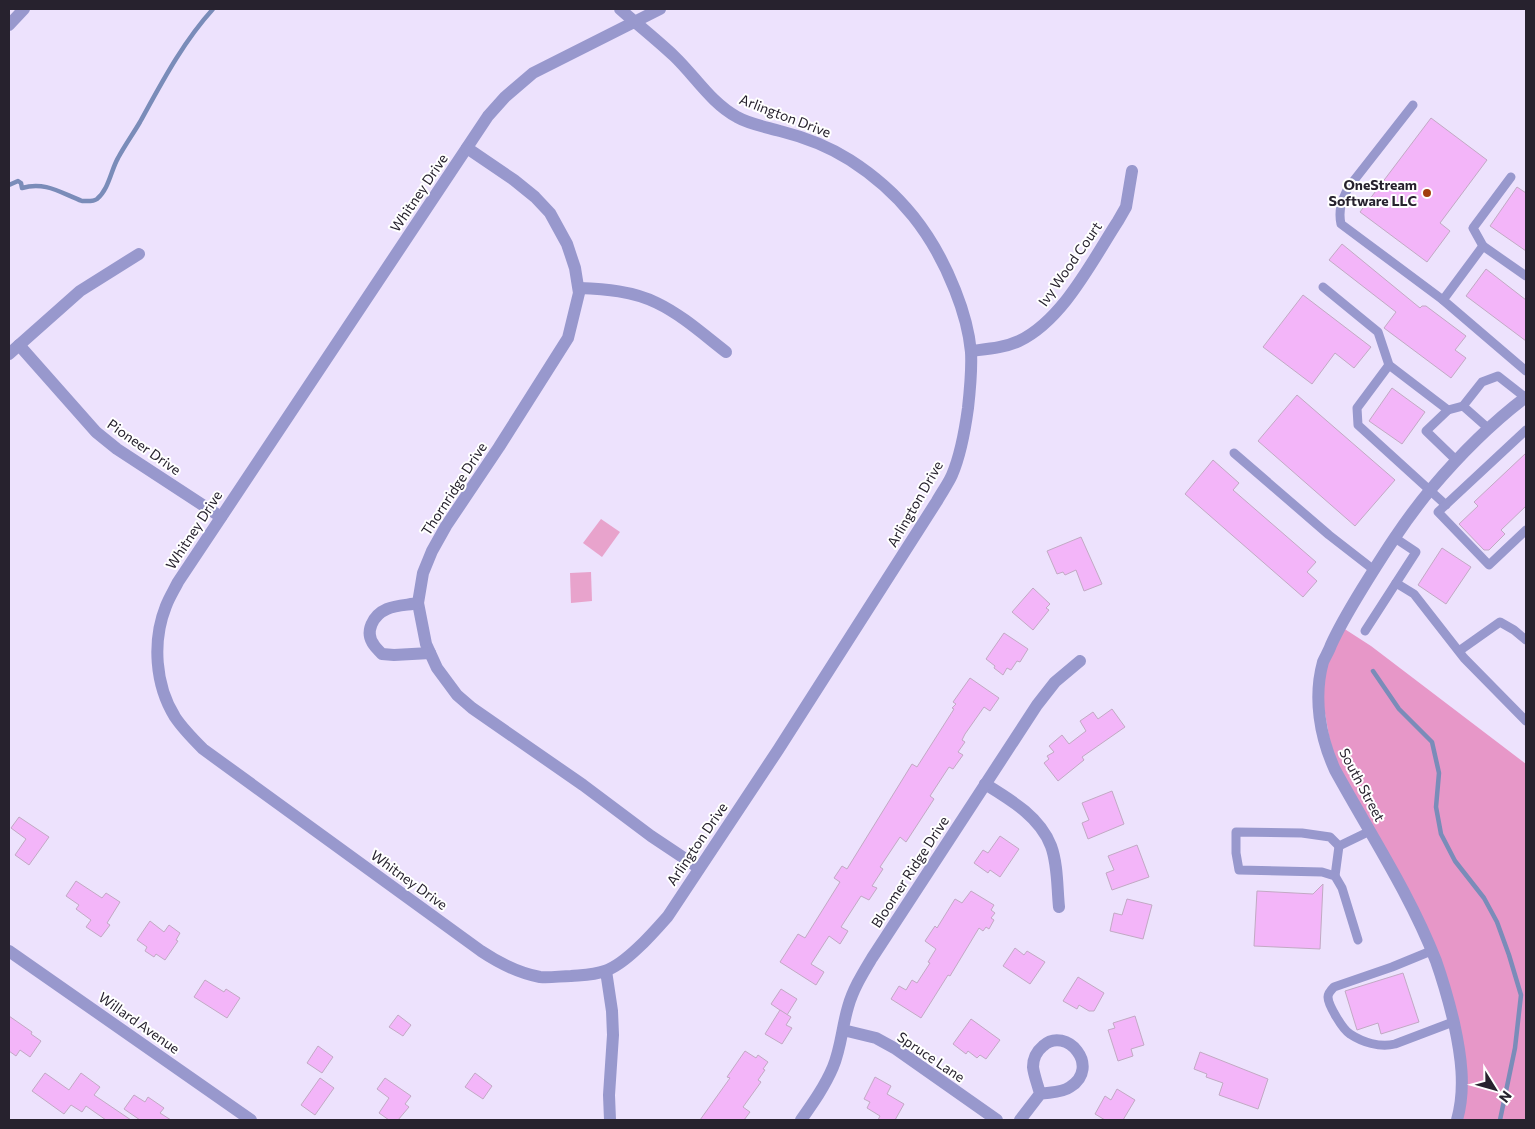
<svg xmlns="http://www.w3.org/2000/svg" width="1535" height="1129" viewBox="0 0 1535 1129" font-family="Commissioner,sans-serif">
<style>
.green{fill:#e8a3cc}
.forest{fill:#e797c8}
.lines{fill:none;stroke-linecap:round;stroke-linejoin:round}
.stream{stroke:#7a8cb9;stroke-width:4.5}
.building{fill:#f3b5f9;stroke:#c2a9c4}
.service{stroke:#9898cd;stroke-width:9}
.minor{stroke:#9898cd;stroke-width:12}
.poi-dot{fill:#a23e0f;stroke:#fff;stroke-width:2}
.labels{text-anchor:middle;stroke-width:4;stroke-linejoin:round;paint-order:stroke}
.street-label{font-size:14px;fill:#27222e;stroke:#fff}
.poi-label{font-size:14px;font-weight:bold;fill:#27222e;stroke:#fff;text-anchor:end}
</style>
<rect width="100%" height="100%" fill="#ede2fd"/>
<g class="green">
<path d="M601,519L620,532L602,557L583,543Z"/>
<path d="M591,572L592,601L571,603L570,573Z"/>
</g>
<path class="forest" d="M1340,626L1371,646L1526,764V1120H1457L1462,1083L1436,961L1335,770L1320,685Z"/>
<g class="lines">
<g class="stream">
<path d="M9,185L18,181L21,183L22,188C45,181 61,193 82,201C87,201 93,202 97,199C109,189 111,170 118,158C125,145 133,134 140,122C162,82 183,42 213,9"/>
<path d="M1373,671L1399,709L1432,742L1439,773L1436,807L1441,834L1455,861L1484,898L1497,922L1509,955L1521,995L1515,1048L1500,1120"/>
</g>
</g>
<g class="building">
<path d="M1431,118L1487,160L1440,223L1450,231L1427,262L1360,212Z"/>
<path d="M1517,187L1526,193V251L1490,226Z"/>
<path d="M1342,244L1420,308L1422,306H1426L1466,336L1455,350L1466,358L1451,378L1384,328L1396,312L1329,260Z"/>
<path d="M1486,269L1526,300V341L1466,296Z"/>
<path d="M1303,295L1371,347L1354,368L1335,353L1312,384L1263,347Z"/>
<path d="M1392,388L1425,412L1402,444L1369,421Z"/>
<path d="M1297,395L1395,480L1355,526L1258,441Z"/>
<path d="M1526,453V506L1501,530L1505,534L1489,550H1484L1459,524L1478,506L1474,502Z"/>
<path d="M1213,460L1239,483L1233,490L1316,562L1307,572L1317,581L1303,597L1185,494Z"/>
<path d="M1081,537L1102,584L1084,591L1076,570L1065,575L1063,572L1057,574L1047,551Z"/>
<path d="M1442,548L1471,567L1446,604L1418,585Z"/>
<path d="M1033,588L1050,604L1046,608L1049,610L1033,630L1012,612Z"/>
<path d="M1004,633L1028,649L1020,662L1017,661L1011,670L1007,668L1003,675L994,668L995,666L986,659Z"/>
<path d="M970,678L999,698L990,711L984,707L965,734L962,740L965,742L958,752L963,755L953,769L949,767L930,796L934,799L906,842L900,837L880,867L883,869L872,886L877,888L869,900L861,896L841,927L848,931L840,944L829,936L811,964L824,972L816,985L780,962L798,934L805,938L840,882L834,878L842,866L847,869L912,764L917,767L954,709L952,708L956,704L953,702Z"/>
<path d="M1112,709L1125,727L1082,757L1084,760L1058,781L1044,763L1049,759L1047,756L1054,752L1049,746L1062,735L1069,744L1086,731L1080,721L1093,712L1098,719Z"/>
<path d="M1112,791L1124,824L1088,839L1082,823L1089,820L1082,803Z"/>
<path d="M19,817L49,837L29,865L15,855L26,839L11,828Z"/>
<path d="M1000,836L1019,849L1000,877L990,870L988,873L974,863L983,850L988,853Z"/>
<path d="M1137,845L1149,877L1112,890L1106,873L1114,870L1108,856Z"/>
<path d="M76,881L102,898L106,893L120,902L107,923L110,925L101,937L86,927L91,920L76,909L79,905L66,896Z"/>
<path d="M1323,884L1320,949L1254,946L1257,891L1313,894Z"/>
<path d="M971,891L994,905L991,910L995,913L991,918L994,920L989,929L986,927L983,931L979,928L950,976L948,975L921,1018L891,999L899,986L906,990L912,980L917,983L930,963L928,962L936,949L925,941L935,926L937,928L955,899L962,903Z"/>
<path d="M1127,899L1152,905L1143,939L1110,931L1114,913L1122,915Z"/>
<path d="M150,921L164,932L169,925L180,933L176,940L178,941L165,960L156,954L154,957L145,951L147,947L137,940Z"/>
<path d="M1015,948L1024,955L1027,951L1045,962L1030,984L1003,966Z"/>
<path d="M1403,973L1419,1022L1381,1034L1378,1023L1357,1030L1345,991Z"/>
<path d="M1078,977L1104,993L1094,1011H1089L1079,1005L1077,1009L1063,1001Z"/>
<path d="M205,980L224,992L226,989L240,998L227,1018L194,997Z"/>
<path d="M781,989L797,999L787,1015L771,1004Z"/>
<path d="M780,1010L791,1017L786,1025L792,1028L782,1044L765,1034Z"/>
<path d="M398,1015L411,1025L403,1036L389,1027Z"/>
<path d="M9,1016L32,1032L31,1034L41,1041L30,1057L20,1050L16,1056L9,1051Z"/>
<path d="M1135,1016L1144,1045L1131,1049L1133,1056L1118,1061L1108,1030L1115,1028L1113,1023Z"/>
<path d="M971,1019L1000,1040L986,1059L980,1055L977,1058L968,1051L966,1054L953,1044Z"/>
<path d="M318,1046L333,1057L322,1073L307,1063Z"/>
<path d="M745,1051L756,1058L758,1055L768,1062L763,1069L765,1070L758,1080L761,1082L743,1107L750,1112L744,1120H700L730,1078L727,1077Z"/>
<path d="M1200,1052L1268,1079L1258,1109L1219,1095L1223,1083L1206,1077L1207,1074L1194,1069Z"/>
<path d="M45,1073L69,1090L81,1073L100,1087L94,1095L131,1120H106L86,1106L82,1112L71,1105L64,1114L32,1091Z"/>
<path d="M475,1073L492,1086L483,1099L465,1087Z"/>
<path d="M875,1077L891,1086L887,1094L904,1104L895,1120H878L880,1116L867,1108L870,1102L864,1099Z"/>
<path d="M320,1078L334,1088L315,1115L301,1105Z"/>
<path d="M385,1078L411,1096L405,1104L409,1107L398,1120H389L379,1113L389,1098L377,1089Z"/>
<path d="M1117,1089L1135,1100L1123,1120H1105L1095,1114L1105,1096L1111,1100Z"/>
<path d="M134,1095L145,1102L148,1097L164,1108L160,1113L171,1120H140L124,1109Z"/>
</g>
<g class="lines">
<g class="service">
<path d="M1413,105L1348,188C1342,200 1338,210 1341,224L1443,300"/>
<path d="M1483,246L1473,228L1511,177"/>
<path d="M1526,276L1483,246L1443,300L1526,371"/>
<path d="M1323,287L1378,332L1389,365L1448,410L1463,406L1482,382L1498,376L1526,398"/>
<path d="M1389,365L1357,408L1358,425L1446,505"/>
<path d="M1463,406L1489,429"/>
<path d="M1448,410L1426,431L1457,461"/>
<path d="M1526,430L1438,512L1489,565L1526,530"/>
<path d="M1234,453L1329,535L1374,570"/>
<path d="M1396,583L1414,594L1464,658L1526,721"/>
<path d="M1365,631L1416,552L1395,538"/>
<path d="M1459,651L1500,622L1514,630L1526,640"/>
<path d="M1335,876L1339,846"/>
<path d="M1358,940L1342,888L1335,876L1322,872L1239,870L1236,853V832L1302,833L1330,837L1339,846L1370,831"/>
<path d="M1431,951L1392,967L1334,987C1331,990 1328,993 1328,997C1328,1005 1343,1030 1350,1034C1362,1042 1380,1048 1395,1044L1453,1022"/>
</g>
<g class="minor">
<path d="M620,9C638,25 657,40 674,56C695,76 711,103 737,117C749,124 766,127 780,131C804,137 828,146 850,160C900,192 933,234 955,290C963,310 969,330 971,352C972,370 970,390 968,408C965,430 961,454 952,475C948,484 942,492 937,501L778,750L668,916C653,933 626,964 605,971C594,975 582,975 571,976C561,976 550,978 540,977C518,973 499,963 481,951L203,749C193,739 183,729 175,717C155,685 152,641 166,606C169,598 174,590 178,582L488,116L505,97L533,73L660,9"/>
<path d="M9,25L24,9"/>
<path d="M467,148L514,180L535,197L550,213L567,244L575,268L579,293L568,338L499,447L446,526L432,551L423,573L418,603L426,644L437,668L457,695L472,708L583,785L651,836L699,868"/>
<path d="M579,288C605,289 633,291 657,303C682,315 704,335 726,352"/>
<path d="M19,345L96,432L117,449L221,517"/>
<path d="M971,351C987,349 1004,348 1019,341C1063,320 1092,261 1118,221L1126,207L1132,171"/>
<path d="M9,354L80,291L139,254"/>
<path d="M418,603C408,605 396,605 387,609C373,615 364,632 374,645C376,648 379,651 382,654L394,655L430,653"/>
<path d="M985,784C1011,800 1040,817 1051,846C1058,865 1057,888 1059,907"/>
<path d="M9,951L251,1120"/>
<path d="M606,971L612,1011L613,1035L609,1095L610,1120"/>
<path d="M843,1030L876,1038L896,1049L997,1120"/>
<path d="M801,1120C813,1103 825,1086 833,1067C841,1048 842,1027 848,1007C853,989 863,973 872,958L1037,705L1055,682L1080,661"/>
<path d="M1020,1120L1040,1094C1049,1092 1062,1093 1070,1087C1102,1067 1066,1025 1043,1046C1037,1051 1033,1059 1033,1067C1034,1076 1038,1085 1040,1094"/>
<path d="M1457,1120C1466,1088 1461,1055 1454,1023C1449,1002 1443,981 1436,961C1410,894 1369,832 1335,770C1320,737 1313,698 1323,662C1325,657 1329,651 1331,645C1340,625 1351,607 1362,589C1383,555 1405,520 1431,489C1458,457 1493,422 1526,397"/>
</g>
</g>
<circle class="poi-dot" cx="1427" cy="193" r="5"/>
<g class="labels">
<g class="street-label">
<text transform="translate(785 116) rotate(21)" y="5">Arlington Drive</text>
<text transform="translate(419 193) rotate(-56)" y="5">Whitney Drive</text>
<text transform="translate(1070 264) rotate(-55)" y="5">Ivy Wood Court</text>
<text transform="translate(144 447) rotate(35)" y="5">Pioneer Drive</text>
<text transform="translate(454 489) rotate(-57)" y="5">Thornridge Drive</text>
<text transform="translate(915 504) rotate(-60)" y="5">Arlington Drive</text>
<text transform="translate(194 530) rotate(-57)" y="5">Whitney Drive</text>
<text transform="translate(1362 785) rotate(62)" y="5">South Street</text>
<text transform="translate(697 844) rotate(-56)" y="5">Arlington Drive</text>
<text transform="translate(910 872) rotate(-57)" y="5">Bloomer Ridge Drive</text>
<text transform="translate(409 880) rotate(36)" y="5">Whitney Drive</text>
<text transform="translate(139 1023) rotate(35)" y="5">Willard Avenue</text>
<text transform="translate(931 1057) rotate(34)" y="5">Spruce Lane</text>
</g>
<g class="poi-label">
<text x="1417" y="190">OneStream<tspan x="1417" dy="16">Software LLC</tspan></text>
</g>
</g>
<rect width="1535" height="1129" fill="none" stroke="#27222e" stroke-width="20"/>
<g transform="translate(1495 1089) rotate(127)" stroke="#ffffff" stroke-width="4" paint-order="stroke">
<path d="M0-4L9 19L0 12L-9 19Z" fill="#27222e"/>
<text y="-8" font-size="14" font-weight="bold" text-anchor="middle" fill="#27222e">N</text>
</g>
</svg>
